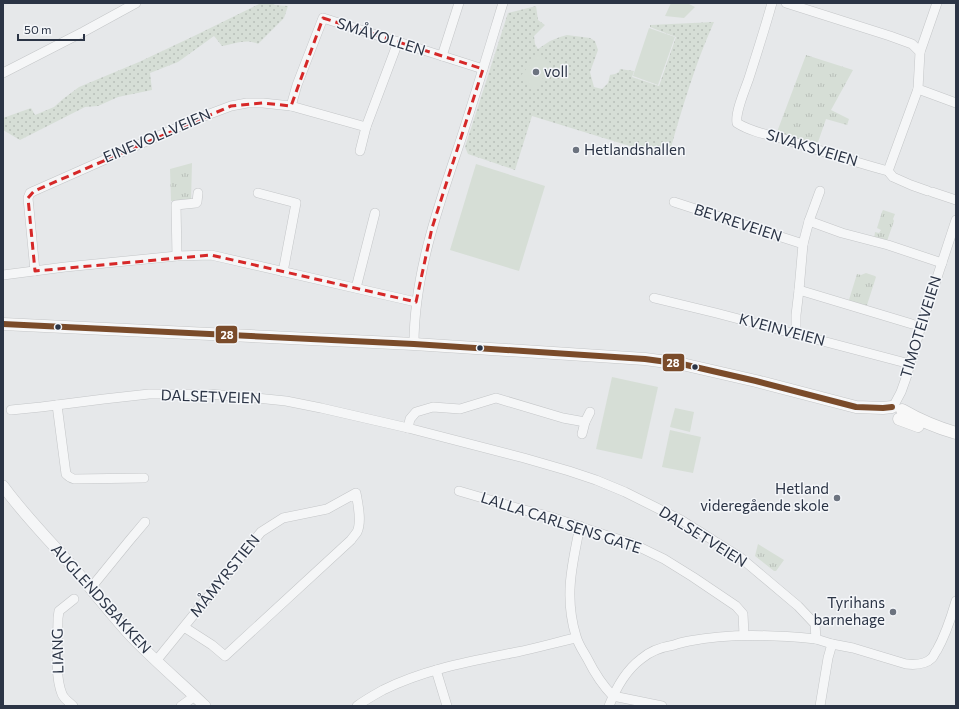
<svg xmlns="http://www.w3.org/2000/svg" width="959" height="709" viewBox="0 0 959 709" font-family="Commissioner,sans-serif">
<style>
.grass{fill:url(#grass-dots)}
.park{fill:url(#park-tufts)}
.pitch{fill:#d6ded6}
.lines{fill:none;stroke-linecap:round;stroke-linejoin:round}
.minor-casing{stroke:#c4c6c8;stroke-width:10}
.tertiary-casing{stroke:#c4c6c8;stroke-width:12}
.secondary-casing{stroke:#c4c6c8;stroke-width:13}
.minor{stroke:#f5f6f7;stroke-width:9}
.tertiary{stroke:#f5f6f7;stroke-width:11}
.secondary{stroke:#f8f8f8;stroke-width:12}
.bus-1-casing{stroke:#f4f6f9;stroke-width:9}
.bus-1{stroke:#7a4b2a;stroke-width:6}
.marked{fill:none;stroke:#d62828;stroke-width:3;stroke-dasharray:8 5;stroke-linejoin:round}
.poi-dot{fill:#6c737f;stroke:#f4f6f9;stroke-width:1.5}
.bus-dot{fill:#2b3445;stroke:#f4f6f9;stroke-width:1.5}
.labels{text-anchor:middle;stroke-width:3;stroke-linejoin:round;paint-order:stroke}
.street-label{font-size:15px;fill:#2b3445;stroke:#f4f6f9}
.poi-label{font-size:15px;fill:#2b3445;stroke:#f4f6f9;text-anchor:start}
.line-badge{stroke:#f4f6f9;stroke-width:1.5}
.badge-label{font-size:11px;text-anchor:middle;font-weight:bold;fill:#fff}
</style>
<defs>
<pattern id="grass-dots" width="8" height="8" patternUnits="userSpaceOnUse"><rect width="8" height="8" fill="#d6ded6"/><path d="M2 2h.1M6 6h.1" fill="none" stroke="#b8bfb9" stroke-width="1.8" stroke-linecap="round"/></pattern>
<pattern id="park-tufts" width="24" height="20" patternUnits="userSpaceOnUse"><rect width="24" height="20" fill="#d6ded6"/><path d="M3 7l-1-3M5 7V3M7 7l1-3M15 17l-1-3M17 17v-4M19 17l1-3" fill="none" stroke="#b8bfb9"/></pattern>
</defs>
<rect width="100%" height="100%" fill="#e6e8ea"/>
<g class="grass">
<path d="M261,3H272L275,5L288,6L284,18L258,44C247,38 234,44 222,46L214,36L178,62L150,73L152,90L118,97L98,106L85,107L20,140L3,130V118L31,108L35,115L54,107L63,99L79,87L139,62L194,36Z"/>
<path d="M536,6L538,20L545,25L534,36L535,44L538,49L550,41L560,37L567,35L590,38L595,41L598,50L590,72L594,87L602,89L608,83L610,75L615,74L619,72L620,69L634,71L632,77L659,86L676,37L650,27V25L714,22C695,64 682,109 669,154L649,147L646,151L532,116L515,170L468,154L465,147L508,13Z"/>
</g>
<g class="park">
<path d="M806,55L853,70L831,110L849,119L847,125L826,119L817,145L777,132Z"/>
<path d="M192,163L191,200L171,201L170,169Z"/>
<path d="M883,210L895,214L893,219L894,221L887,241L874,239L875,232L879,233L881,230L877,228L882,212Z"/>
<path d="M866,273L875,276L876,277L867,305L859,306L848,303L857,274L861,275Z"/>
<path d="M758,544L784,560L776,571H774L755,556Z"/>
</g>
<g class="pitch">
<path d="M671,3H687L695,7L684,18L665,16Z"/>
<path d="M649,28L675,37L658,85L633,76Z"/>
<path d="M538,54L553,65L534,90L519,78Z"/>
<path d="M476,164L545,186L519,271L450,250Z"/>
<path d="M612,377L658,387L642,459L596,449Z"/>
<path d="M675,408L694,412L690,432L670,427Z"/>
<path d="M670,430L701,437L693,473L662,467Z"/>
</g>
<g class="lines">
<g class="minor-casing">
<g id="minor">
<path d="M772,3C765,28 757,53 749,78C745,90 735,112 737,123C751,132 769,135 784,139C819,150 853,162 888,171L918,89"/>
<path d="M786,3L890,36L912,44L920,52L918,89L956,103"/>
<path d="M920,52L937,3"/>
<path d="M442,56L459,3"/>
<path d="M3,73L83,32L136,3"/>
<path d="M291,106L297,85L323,18L483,69"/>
<path d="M360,151L366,127"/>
<path d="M888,171L893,177L911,185L928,191"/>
<path d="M932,192L956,200"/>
<path d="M258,193L296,203L283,272"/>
<path d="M674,202L803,244L799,290L796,315V333"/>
<path d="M809,221L820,191"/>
<path d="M803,244L809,221L842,233L888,245L942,263"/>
<path d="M177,256L176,205L196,203L197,202L198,193"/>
<path d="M35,271L28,198L30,193L34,191L199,118L231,106L247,103H263L291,106L366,127L398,42"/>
<path d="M3,275L65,267L177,256L211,255L416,302"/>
<path d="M356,288L375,213"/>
<path d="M799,290L912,324"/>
<path d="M654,298L716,313L910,364"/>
<path d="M414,344C414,275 438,207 460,142C475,96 489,49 503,3"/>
<path d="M57,405L66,474C69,477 70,478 74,479L144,478"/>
<path d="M893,407L901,392L906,378L921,326L956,220"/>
<path d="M11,410L41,407L104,399L149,394H208L247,397L286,401L321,408L408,428L524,458L569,471L596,480L625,492L681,520L741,558L798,606L815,624L816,639L832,644L853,648L906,664C915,665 925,665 932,658C934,656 935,652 937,650C946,634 951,618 956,601"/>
<path d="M408,428L410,419L416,412L433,407L460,409L496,398L563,418L585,422"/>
<path d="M582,434L585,422L590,412"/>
<path d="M459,491L517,508L551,517L608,536L631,543L664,559L693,577L736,606L743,614L744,635"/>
<path d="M580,526C572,565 564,597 576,636C578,644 583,651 587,658C594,672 602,685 613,696L662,706"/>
<path d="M89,587L94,584L129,541L145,522"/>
<path d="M156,661L261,532L283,518L327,509L356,493C358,504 362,522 357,532C355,535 353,537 351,540L225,656L212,645L184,627"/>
<path d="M436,670L447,706"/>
<path d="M73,706C69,702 64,699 62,694C54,675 58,639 58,618L59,611L74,599"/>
<path d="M181,706L195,696"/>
<path d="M357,706C365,700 374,695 383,690C425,669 472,661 517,652C537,648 557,642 576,638"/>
<path d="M609,706C616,688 625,671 641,659C651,650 662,647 674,645C679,643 684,642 689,641C731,633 774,635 816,639"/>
<path d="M820,706L828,658L832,644"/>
</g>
</g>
<g class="tertiary-casing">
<path id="tertiary" d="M3,486C22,512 43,534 65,558C88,584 108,611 132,637C155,661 181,683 205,706"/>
</g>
<g class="secondary-casing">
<g id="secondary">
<path d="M3,324L414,344L645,359L682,364L756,381L856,407L883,408L892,407"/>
<path d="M902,410C921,421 935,427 956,433"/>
<path d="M899,419L918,426"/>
</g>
</g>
<use href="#minor" class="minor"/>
<use href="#tertiary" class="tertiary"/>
<use href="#secondary" class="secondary"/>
<g class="bus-1-casing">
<path id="bus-1" d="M3,324L414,344L645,359L682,364L756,381L856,407L883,408L892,407"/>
</g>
<use href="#bus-1" class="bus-1"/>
</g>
<path class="marked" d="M323,18L483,69L432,228L416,302L211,255L35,271L28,198L34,191L231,106L263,103L291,106Z"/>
<g class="poi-dot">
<circle cx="536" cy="72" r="4"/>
<circle cx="576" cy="150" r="4"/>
<circle cx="837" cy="498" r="4"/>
<circle cx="893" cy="612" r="4"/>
</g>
<g class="bus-dot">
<circle cx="58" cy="327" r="3.5"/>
<circle cx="480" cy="348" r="3.5"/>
<circle cx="695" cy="367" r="3.5"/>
</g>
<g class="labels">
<g class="street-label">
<text transform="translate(381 37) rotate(18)" y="5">SMÅVOLLEN</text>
<text transform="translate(157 136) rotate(-23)" y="5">EINEVOLLVEIEN</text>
<text transform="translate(812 148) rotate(17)" y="5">SIVAKSVEIEN</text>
<text transform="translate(738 223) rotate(18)" y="5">BEVREVEIEN</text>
<text transform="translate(921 327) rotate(-73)" y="5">TIMOTEIVEIEN</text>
<text transform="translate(782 330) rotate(15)" y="5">KVEINVEIEN</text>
<text transform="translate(211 397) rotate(2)" y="5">DALSETVEIEN</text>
<text transform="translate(561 523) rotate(18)" y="5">LALLA CARLSENS GATE</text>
<text transform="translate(703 537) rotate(32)" y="5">DALSETVEIEN</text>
<text transform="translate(225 576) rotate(-51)" y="5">MÅMYRSTIEN</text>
<text transform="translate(101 599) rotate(48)" y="5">AUGLENDSBAKKEN</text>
<text transform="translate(58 651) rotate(-91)" y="5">LIANG</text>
</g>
<g class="poi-label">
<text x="544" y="77">voll</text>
<text x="584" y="155">Hetlandshallen</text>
<text x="829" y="494" text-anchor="end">Hetland<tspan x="829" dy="17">videregående skole</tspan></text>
<text x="885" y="608" text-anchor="end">Tyrihans<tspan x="885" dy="17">barnehage</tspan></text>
</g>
</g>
<g class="line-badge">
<rect x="215" y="325" width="23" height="19" rx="4" fill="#7a4b2a"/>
<rect x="662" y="353" width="23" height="19" rx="4" fill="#7a4b2a"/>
</g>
<g class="badge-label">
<text x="227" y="339">28</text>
<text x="673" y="367">28</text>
</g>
<rect width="959" height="709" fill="none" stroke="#2b3445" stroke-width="8"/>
<path d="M18 34v6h66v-6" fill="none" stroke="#2b3445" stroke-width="2"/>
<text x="24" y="34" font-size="12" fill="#2b3445" stroke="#f4f6f9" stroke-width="3" paint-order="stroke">50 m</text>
</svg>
